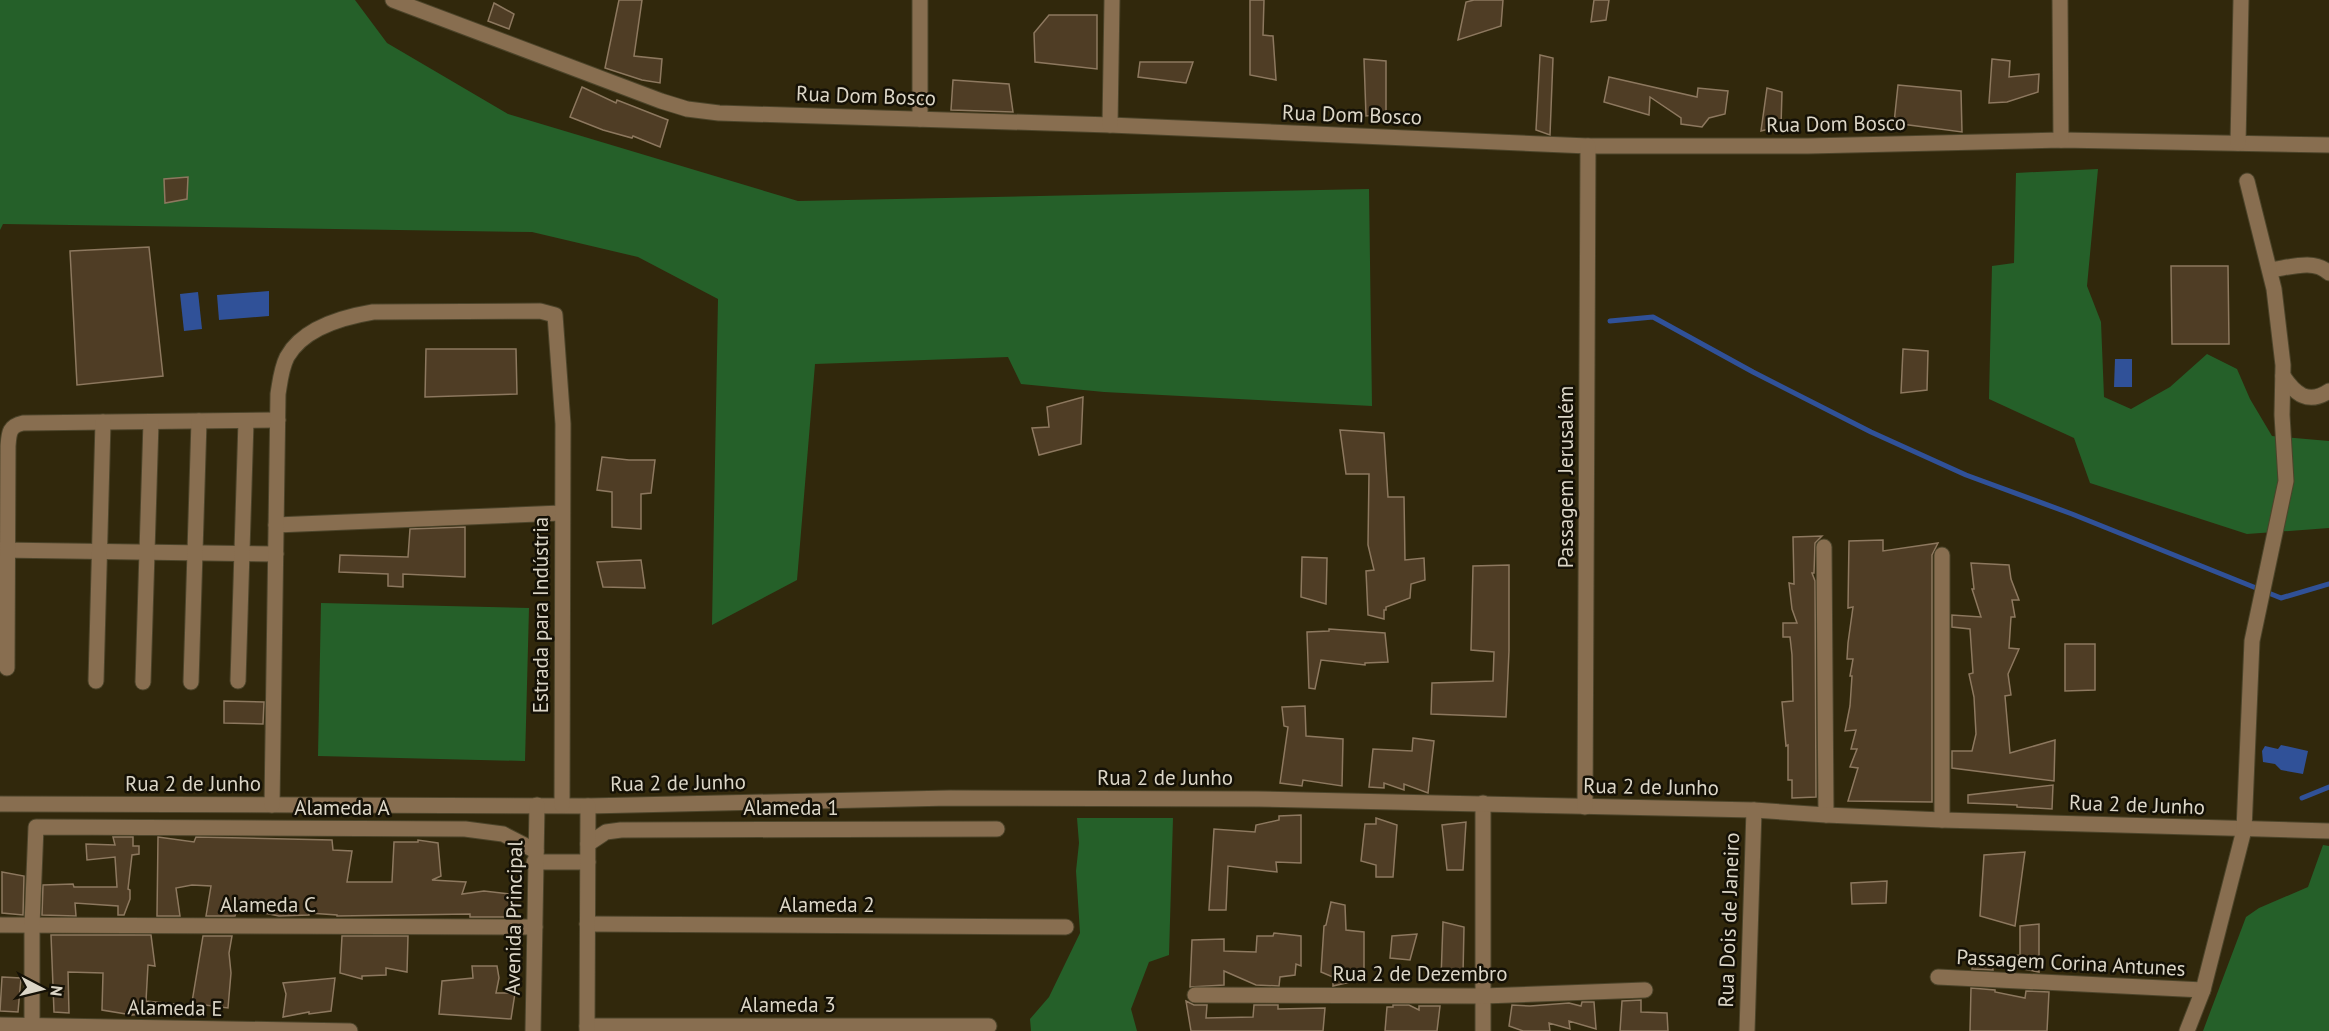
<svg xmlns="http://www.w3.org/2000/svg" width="2329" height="1031" viewBox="0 0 2329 1031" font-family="'PT Sans',sans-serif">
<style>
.green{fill:#256029}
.water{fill:#305198}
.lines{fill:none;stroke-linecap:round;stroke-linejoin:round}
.stream{stroke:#305198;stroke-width:5}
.building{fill:#4f3d25;stroke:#8d785f;stroke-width:1.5}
.minor-casing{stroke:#4c442a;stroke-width:17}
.minor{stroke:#886e50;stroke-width:15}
.labels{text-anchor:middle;stroke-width:5;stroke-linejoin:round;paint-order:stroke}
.street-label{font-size:21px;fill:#dcd6c7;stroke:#151106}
</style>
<rect width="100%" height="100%" fill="#31280c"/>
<g class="green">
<path d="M0,0H355L387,43L508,114L798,201L1369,189L1372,406L1104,392L1021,384L1008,357L815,364L797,580L712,625L718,299L638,257L532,232L3,224L0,230Z"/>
<path d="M2098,169L2087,286L2101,322L2104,397L2131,409L2170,387L2207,354L2237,369L2250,399L2272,436L2329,441V528L2247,534L2090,483L2074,438L1989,399L1992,266L2014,263L2016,173Z"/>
<path d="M321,603L529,608L525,761L318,756Z"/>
<path d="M1077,818H1173L1169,955L1149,962L1131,1009L1137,1031H1031L1030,1019L1049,997L1080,933L1076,871L1079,843Z"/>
<path d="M2323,845L2329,846V1031H2203L2246,917L2259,908L2308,887Z"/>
</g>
<g class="water">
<path d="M269,291V316L219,320L217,295Z"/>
<path d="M198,292L202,329L184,331L180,294Z"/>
<path d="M2115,359H2132V387H2114Z"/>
<path d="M2281,745L2308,751L2303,774L2281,770L2275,764L2263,762L2262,751L2265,746L2278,749Z"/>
</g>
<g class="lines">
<g class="stream">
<path d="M1610,321L1653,317L1753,372L1871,432L1966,475L2072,514L2281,598L2329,584"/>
<path d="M2302,798L2329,787"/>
</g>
</g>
<g class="building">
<path d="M619,0H642L634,56L662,59L660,83L642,80L605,68Z"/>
<path d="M1250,0H1264L1263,35L1273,36L1276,80L1250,75Z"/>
<path d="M1474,0H1503L1501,26L1458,40L1466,2Z"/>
<path d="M1594,0H1609L1606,20L1591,22Z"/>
<path d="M494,3L514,14L509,29L488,21Z"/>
<path d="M1049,15H1097V69L1035,62L1034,33Z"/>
<path d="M1540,55L1553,58L1550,135L1536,130Z"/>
<path d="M1364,59L1386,61V114L1366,116Z"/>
<path d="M1992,59L2010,61L2009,77L2039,74L2038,92L2007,102L1989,103Z"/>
<path d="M1140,62H1193L1186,83L1138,77Z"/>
<path d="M1609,77L1697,97L1698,88L1728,91L1725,114L1709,118L1702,127L1681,124V118L1650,97L1649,115L1604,102Z"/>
<path d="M953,80L1009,84L1013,112L951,110Z"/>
<path d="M1898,85L1961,91L1962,132L1894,123Z"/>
<path d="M582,87L616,103L617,100L668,120L660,147L633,136L632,138L603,130L570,117Z"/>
<path d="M1767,88L1782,92L1781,126L1761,131Z"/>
<path d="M188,177L187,199L165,203L164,179Z"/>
<path d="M149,247L163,376L77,385L70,251Z"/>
<path d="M2171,266H2228L2229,344H2172Z"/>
<path d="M426,349H516L517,394L425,397Z"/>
<path d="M1903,349L1928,351L1927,390L1901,393Z"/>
<path d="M1083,397L1081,444L1039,455L1032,428L1049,427L1047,407Z"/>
<path d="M1340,430L1384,433L1388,497H1404L1405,560L1424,558L1425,580L1411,584L1410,598L1386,607V610H1384V619L1368,615L1366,571L1374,570L1368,545L1369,474H1346Z"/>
<path d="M602,457L629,460H655L651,493L641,494V529L612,527V492L597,490Z"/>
<path d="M465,527V577L403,574V587L388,586V574L339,572L340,555L408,557L410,529Z"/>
<path d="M1822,536L1815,543L1814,573H1812L1815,581L1816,797L1792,798V780H1788V745L1786,746L1782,702L1793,701L1792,655L1790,637H1783V623H1797L1792,609L1789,583L1794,584L1793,537Z"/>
<path d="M1883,540V551L1938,543L1932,555V802L1848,801L1858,768L1850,767L1857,749H1851L1856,730L1845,731L1850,706L1852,676H1850L1853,659H1847L1848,643L1853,607L1848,608L1849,541Z"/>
<path d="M1302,557L1327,558L1326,604L1301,597Z"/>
<path d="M641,560L645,588L603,587L597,562Z"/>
<path d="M1971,563L2009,565L2011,579L2019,600H2012L2015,617H2011L2009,648L2019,649L2008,674L2011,695L2005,696L2010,753L2055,740L2054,781L1952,768V751H1972L1976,734L1974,697L1969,674L1973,673L1970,629L1952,627V615L1981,617L1972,589H1974Z"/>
<path d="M1509,565V651L1506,717L1431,714L1432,683L1493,681L1494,652L1471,650L1473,566Z"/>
<path d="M1329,629L1385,633L1388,662L1365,663V665L1321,660L1315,689L1309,688L1307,632L1329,631Z"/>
<path d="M2065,644H2095V690L2065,691Z"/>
<path d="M224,701L264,702L263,724L224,723Z"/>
<path d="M1305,706L1306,736L1343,739L1342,786L1303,780L1302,786L1280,783L1288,727L1284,726L1282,707Z"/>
<path d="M1413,738L1434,741L1428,793L1404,784V790L1384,783V788L1369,787L1373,749L1412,751Z"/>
<path d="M2053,785L2052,809L2017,807V805L1968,803V795Z"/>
<path d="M1301,815V863L1276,862L1277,872L1228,866L1226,910H1209L1214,829L1255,832L1256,825L1279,820V816Z"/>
<path d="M1376,818L1397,825L1393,877H1376V865L1361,861L1365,824H1376Z"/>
<path d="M1466,822L1463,870H1447L1442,825Z"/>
<path d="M113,837H133V846H139V854L132,855L128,889L130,890V899L124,915H118V906L75,903L76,916L42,915L43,885L73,884L74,887H117L115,857L87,860L86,844L115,845Z"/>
<path d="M158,837L194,842L196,837L332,840L333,850L352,851L347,882H392L394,842H418V840L438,843L441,876L432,880L466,882L462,894L484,891L510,894V917H470V914L337,916V915L309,913V915L279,916L254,911L253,913H236L235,916H206L211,886L192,885L176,888L180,916H157Z"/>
<path d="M2025,852L2015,926L1980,916L1984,855Z"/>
<path d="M2,872L24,876L23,915L2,913Z"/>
<path d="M1887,881L1886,903L1852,904L1851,883Z"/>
<path d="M1331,902L1345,905L1346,930L1364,932V979L1333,986V977L1321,972L1324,926L1326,925Z"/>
<path d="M1443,922L1464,927L1463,974L1441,979Z"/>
<path d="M2039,924V972L1992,963L1993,970L1972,969L1973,955L1991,956V959L2020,955V926Z"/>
<path d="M1274,933L1301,936V966L1296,964L1295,975L1280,977L1279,986L1256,985L1224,971V985L1190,987L1192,940L1224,939V951L1256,952L1257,936H1273Z"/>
<path d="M1417,934L1410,960L1390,958L1392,936Z"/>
<path d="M51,935H151L155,966L148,965L146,1001L174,1004V1011L132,1015L102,1010L103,973L68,972L69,1013L54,1012Z"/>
<path d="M203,936H232L229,953L231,973L228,1008L205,1005L204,1009L191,1008Z"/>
<path d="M342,936H408L407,972L386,968V975L362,976V979L340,973Z"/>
<path d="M472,966H497L499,978L496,993H515L511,1019L439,1014L442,981L473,978Z"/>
<path d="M2,977L21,978L18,1012L0,1011Z"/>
<path d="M335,978L331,1011L309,1014V1012L283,1017L286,994L283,983Z"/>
<path d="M1971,988L1995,990V992L2025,998L2026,991L2049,992L2047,1031H1970Z"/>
<path d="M1641,1000V1012L1667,1013L1668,1031H1620L1622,1001Z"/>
<path d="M1186,1001L1194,1005H1207L1206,1018L1253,1017L1254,1005H1278V1009L1325,1008L1323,1031H1191Z"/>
<path d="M1582,1002H1594L1596,1029L1569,1021L1570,1029L1549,1023L1550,1031H1523L1509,1026L1512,1005L1530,1006L1569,1003L1581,1006Z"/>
<path d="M1393,1005H1409L1419,1010V1006H1440L1437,1031H1385L1387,1007H1393Z"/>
</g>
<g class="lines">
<g class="minor-casing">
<g id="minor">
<path d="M393,0L661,101L687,109L719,113L1110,125L1588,146H1808L2061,140L2329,145"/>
<path d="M2060,0L2061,140"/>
<path d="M920,119V0"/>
<path d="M1110,125L1112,0"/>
<path d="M2238,143L2241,0"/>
<path d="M2270,270C2288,268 2314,258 2329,273"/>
<path d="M2283,376C2295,394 2308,405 2329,391"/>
<path d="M276,525L561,513"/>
<path d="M1824,547L1826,815"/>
<path d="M0,550L276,554"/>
<path d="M7,668L8,446C9,433 9,426 23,423L278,420"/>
<path d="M96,681L103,422"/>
<path d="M238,681L246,421"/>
<path d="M143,682L151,422"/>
<path d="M191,682L199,421"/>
<path d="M1483,803V1031"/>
<path d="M0,804L588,806L950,798L1258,799L1754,810L1826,815L1942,820L2329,831"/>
<path d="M272,805L278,394C280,382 281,369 287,357C303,328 343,317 373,312L540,311L555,315L563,424L562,805"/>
<path d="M1585,807L1588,146"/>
<path d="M1942,820V555"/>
<path d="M588,844L606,832L621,830L997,829"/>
<path d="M534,862H588"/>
<path d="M587,924L1066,927"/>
<path d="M0,925L535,927"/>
<path d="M1938,977L2203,990"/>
<path d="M1195,995L1483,996L1645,990"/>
<path d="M0,1025L350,1031"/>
<path d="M587,1026H989"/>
<path d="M32,1031V925L36,827L465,829L503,834L536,851"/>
<path d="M533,1031L537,805"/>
<path d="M587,1031L588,806"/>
<path d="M1747,1031L1754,810"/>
<path d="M2187,1031L2203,990L2244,830L2252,641L2286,481L2282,415L2283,365L2274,289L2247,181"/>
</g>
</g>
<use href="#minor" class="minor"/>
</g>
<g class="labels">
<g class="street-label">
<text transform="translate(866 96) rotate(2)" y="7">Rua Dom Bosco</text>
<text transform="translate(1352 115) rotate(2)" y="7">Rua Dom Bosco</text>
<text transform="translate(1836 124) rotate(-1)" y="7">Rua Dom Bosco</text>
<text transform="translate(1566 477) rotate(-90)" y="7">Passagem Jerusalém</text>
<text transform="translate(541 615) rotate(-90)" y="7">Estrada para Indústria</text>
<text x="1165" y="785">Rua 2 de Junho</text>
<text transform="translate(678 783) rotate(-1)" y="7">Rua 2 de Junho</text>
<text x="193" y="791">Rua 2 de Junho</text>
<text transform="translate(1651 787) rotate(1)" y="7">Rua 2 de Junho</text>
<text transform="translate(2137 805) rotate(2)" y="7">Rua 2 de Junho</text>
<text x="342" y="815">Alameda A</text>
<text x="791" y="815">Alameda 1</text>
<text x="268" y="912">Alameda C</text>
<text x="827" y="912">Alameda 2</text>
<text transform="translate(514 918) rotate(-89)" y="7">Avenida Principal</text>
<text transform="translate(1729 920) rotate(-88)" y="7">Rua Dois de Janeiro</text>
<text transform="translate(2071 963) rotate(3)" y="7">Passagem Corina Antunes</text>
<text x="1420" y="981">Rua 2 de Dezembro</text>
<text x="788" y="1012">Alameda 3</text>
<text transform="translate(175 1008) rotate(1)" y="7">Alameda E</text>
</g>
</g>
<g transform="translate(42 989) rotate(97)" stroke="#151106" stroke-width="4.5" paint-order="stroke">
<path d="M0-4.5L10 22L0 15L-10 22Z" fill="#dcd6c7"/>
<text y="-9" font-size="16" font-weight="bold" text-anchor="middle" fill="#dcd6c7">N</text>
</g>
</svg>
